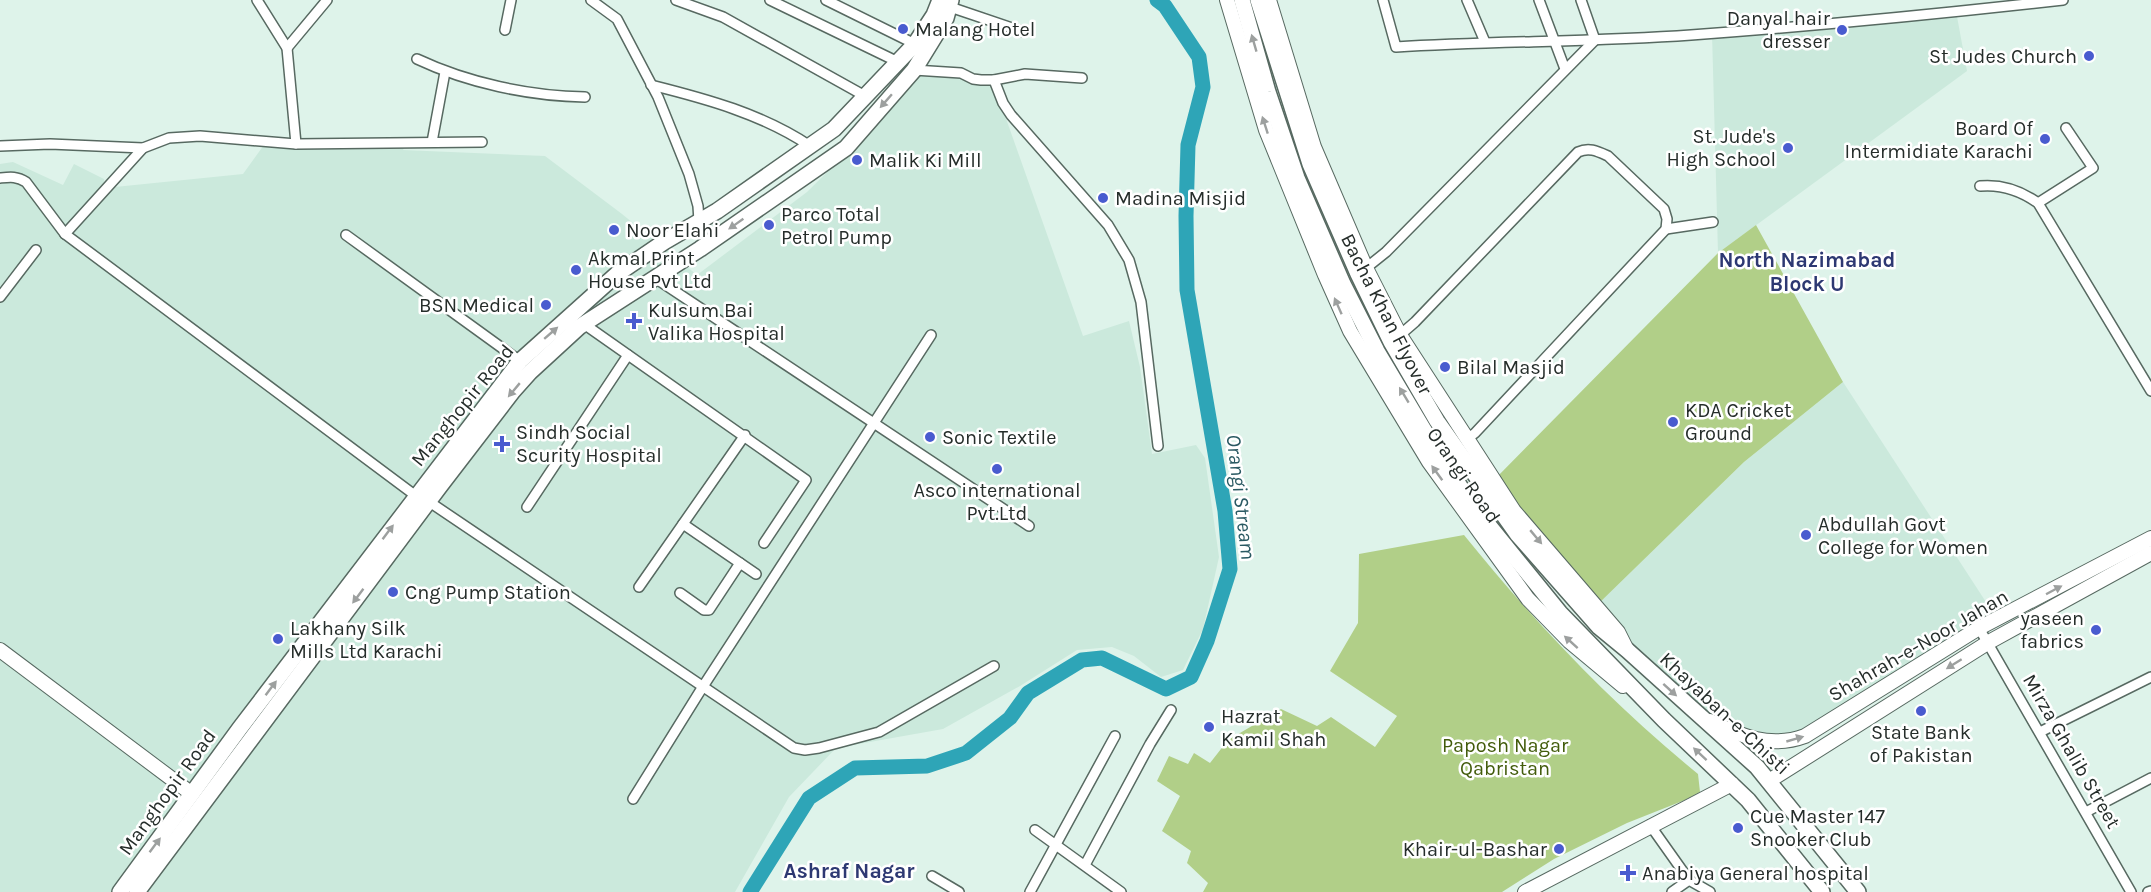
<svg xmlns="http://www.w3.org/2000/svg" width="2151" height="892" viewBox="0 0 2151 892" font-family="Karla,sans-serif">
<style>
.built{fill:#cbe9dc}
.green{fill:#b1cf88}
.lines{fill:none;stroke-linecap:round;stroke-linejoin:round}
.river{stroke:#2ea5b7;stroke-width:15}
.street-casing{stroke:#576961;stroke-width:12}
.secondary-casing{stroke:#576961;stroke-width:16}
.primary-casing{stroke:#576961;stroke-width:18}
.street{stroke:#fff;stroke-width:9}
.secondary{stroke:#fff;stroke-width:14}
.primary{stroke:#fff;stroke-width:15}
.oneway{fill:#9da09f}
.poi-dot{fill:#495bcf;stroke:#fff;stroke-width:2}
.labels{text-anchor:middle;stroke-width:5;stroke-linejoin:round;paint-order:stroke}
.poi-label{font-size:20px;fill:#252d2a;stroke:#fff;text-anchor:start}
.street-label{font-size:20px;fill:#252d2a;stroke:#fff}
.park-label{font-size:20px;fill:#425c0b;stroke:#fff}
.neighbourhood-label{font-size:21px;font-weight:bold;fill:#2d3872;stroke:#fff}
.water-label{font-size:21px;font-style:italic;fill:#295962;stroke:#fff}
</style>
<rect width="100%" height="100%" fill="#def3ea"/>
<g class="built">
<path d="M1956,11L1967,71L1718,253L1712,33Z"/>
<path d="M918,74L992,79L1083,336L1129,321L1140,367L1152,454L1196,445L1205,458L1219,557L1203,629L1183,670L1161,677L1134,656L1112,647L1077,650L1020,686L943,729L836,748L789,797L735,892H0V164L13,162L63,185L74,164L104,179L105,188L243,174L269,138L409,139L403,150L545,156L622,214L697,275L807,192L893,107Z"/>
<path d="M1843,382L1997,619L1826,727L1746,751L1593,609L1744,462Z"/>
</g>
<g class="green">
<path d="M1756,225L1843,382L1744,462L1593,609L1494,480L1718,253Z"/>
<path d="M1464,535C1534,622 1611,703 1698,774L1700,792L1685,800L1627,823L1554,859L1502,892H1203L1208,883L1187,863L1191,851L1162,831L1180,796L1157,781L1169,756L1188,764L1194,753L1210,763L1228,740L1281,709L1317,726L1331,717L1375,747L1397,716L1330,671L1358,623L1359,554Z"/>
</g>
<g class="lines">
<path class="river" d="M750,892L809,798L855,768L927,766L966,753L1010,718L1028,693L1082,660L1102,658L1166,689L1191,677L1207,641L1230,569L1225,511L1187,290L1186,216L1188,145L1203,87L1199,57L1165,6L1157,0"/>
<g class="street-casing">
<g id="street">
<path d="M257,0L287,48L296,144"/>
<path d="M591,0L617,19L658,97L689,174L698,206L699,221"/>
<path d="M676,0L723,17L865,96"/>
<path d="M770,0L896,61"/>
<path d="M826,0L915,44"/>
<path d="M1383,0L1396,47C1494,41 1593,42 1691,35C1815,26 1939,14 2063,0"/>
<path d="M1467,0L1485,42"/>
<path d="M1539,0L1565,69"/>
<path d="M1581,0L1595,40"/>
<path d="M950,7L1024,32"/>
<path d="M505,30L511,0"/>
<path d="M287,48L327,0"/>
<path d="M417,59C468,83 529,96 585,97"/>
<path d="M914,70L961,73L973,79L981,80H994L1025,74L1082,78"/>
<path d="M994,80L1003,103L1011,115L1108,225L1129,260L1141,302L1158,446"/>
<path d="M651,85C707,99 762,114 810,146"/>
<path d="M432,142L445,72"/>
<path d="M0,146L50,144L143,148L169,138L200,136L296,144L482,142"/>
<path d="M0,178C10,177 17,176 26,182L65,234L416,496"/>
<path d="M1980,186C2002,184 2020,190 2038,203L2151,391"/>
<path d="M2038,203L2093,168L2066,128"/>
<path d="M1666,229L1713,222"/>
<path d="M65,234L143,148"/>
<path d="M346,235L520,361"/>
<path d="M1366,268L1386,252L1595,40"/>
<path d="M655,278L1029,526"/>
<path d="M0,297L36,250"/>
<path d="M584,324L806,480L764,543"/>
<path d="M1400,335L1415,322L1578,152C1589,147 1597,151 1608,156L1664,209L1667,219L1666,229L1475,433L1467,439"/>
<path d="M428,501L794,748L805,750L819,748L879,732L994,666"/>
<path d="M527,507L628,355"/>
<path d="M683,524L756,574"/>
<path d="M639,587L745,435"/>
<path d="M680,593L704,610H709L740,563"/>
<path d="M1979,628L2131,892"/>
<path d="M2040,732L2151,677"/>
<path d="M633,799L702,688L931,335"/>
<path d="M2086,812L2151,778"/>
<path d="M1650,825L1689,880L1710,892"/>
<path d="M1035,830L1121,892"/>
<path d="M1085,865L1150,744L1171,710"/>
<path d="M932,876L959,892"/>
<path d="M1030,892L1115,736"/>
<path d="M1672,892L1689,880"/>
<path d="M2148,892L2151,891"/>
</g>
</g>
<g class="secondary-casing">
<g id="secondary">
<path d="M1227,0L1266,130L1325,275L1350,331L1429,462L1528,599L1569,641L1623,686"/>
<path d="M1269,0L1314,147L1366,268L1400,335L1514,511L1618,632L1627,650"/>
<path d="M0,650L192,794"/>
<path d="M1710,721C1741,736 1770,749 1805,736L1979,628L2151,538"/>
<path d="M1769,781L1989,642L2151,553"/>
<path d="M1525,892L1732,784"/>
</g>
</g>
<g class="primary-casing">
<g id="primary">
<path d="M1242,0L1268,92L1297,178L1343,284L1377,351L1424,430L1470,502L1560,613L1664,720L1748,800L1822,892"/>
<path d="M1258,0L1310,164L1358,274L1391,342L1437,421L1517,534L1599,627L1627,650L1757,767L1858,892"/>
<path d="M120,892L240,728L520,361L617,274L664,242L717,211L834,129L915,44L934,15L940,0"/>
<path d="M137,892L440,486L513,391L530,372L579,327L700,249L846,148L914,70L946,18L951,0"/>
</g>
</g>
<use href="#street" class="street"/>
<use href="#secondary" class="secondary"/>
<use href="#primary" class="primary"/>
</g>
<defs><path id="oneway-solid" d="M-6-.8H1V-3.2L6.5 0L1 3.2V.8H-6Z" transform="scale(1.5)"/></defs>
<g class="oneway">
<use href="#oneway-solid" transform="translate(1254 43) rotate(-106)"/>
<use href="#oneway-solid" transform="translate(886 101) rotate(131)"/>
<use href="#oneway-solid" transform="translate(1265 125) rotate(-108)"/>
<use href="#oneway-solid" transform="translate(736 224) rotate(145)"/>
<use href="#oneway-solid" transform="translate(1338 306) rotate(-114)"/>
<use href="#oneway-solid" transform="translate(551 333) rotate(-41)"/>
<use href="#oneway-solid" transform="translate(514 390) rotate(130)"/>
<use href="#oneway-solid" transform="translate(1404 395) rotate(-121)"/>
<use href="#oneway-solid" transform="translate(1437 473) rotate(-126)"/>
<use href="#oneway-solid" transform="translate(388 532) rotate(-53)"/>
<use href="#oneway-solid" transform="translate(1536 537) rotate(50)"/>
<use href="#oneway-solid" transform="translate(2054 590) rotate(-28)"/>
<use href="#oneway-solid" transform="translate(358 596) rotate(127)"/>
<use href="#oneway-solid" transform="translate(1571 642) rotate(-138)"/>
<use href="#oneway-solid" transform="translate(1954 664) rotate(148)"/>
<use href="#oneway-solid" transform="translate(271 688) rotate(-53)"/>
<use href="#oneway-solid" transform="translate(1670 690) rotate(42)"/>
<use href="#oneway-solid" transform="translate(1795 739) rotate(-16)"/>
<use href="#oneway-solid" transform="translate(1700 754) rotate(-137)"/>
<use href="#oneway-solid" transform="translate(155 845) rotate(-53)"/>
</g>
<g class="poi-dot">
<circle cx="903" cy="29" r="6"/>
<circle cx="1842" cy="30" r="6"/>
<circle cx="2089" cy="56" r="6"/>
<circle cx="2045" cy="139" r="6"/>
<circle cx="1788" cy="148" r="6"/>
<circle cx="857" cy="160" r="6"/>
<circle cx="1103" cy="198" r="6"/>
<circle cx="769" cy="225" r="6"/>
<circle cx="614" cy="230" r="6"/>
<circle cx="576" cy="270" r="6"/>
<circle cx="546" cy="305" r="6"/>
<path d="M631 312h6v6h6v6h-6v6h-6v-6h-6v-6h6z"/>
<circle cx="1445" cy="367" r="6"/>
<circle cx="1673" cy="422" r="6"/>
<circle cx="930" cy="437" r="6"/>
<path d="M499 435h6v6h6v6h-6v6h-6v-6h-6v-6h6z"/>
<circle cx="997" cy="469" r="6"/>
<circle cx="1806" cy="535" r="6"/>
<circle cx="393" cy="592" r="6"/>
<circle cx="2096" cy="630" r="6"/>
<circle cx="278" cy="639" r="6"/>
<circle cx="1921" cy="711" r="6"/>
<circle cx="1209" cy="727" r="6"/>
<circle cx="1738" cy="828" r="6"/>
<circle cx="1559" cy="849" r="6"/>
<path d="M1625 864h6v6h6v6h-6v6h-6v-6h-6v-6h6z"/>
</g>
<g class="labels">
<g class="poi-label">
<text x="1830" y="25" text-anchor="end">Danyal hair<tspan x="1830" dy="23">dresser</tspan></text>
<text x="915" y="36">Malang Hotel</text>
<text x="2077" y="63" text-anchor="end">St Judes Church</text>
<text x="2033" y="135" text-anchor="end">Board Of<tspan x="2033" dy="23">Intermidiate Karachi</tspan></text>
<text x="1776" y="143" text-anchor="end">St. Jude's<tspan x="1776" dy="23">High School</tspan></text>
<text x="869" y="167">Malik Ki Mill</text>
<text x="1115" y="205">Madina Misjid</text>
<text x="781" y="221">Parco Total<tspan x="781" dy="23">Petrol Pump</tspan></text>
<text x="626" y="237">Noor Elahi</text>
<text x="588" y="265">Akmal Print<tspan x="588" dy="23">House Pvt Ltd</tspan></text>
<text x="534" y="312" text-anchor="end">BSN Medical</text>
<text x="648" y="317">Kulsum Bai<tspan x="648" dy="23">Valika Hospital</tspan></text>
<text x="1457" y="374">Bilal Masjid</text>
<text x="1685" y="417">KDA Cricket<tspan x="1685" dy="23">Ground</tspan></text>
<text x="516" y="439">Sindh Social<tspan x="516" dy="23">Scurity Hospital</tspan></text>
<text x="942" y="444">Sonic Textile</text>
<text x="997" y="497" text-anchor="middle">Asco international<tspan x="997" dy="23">Pvt.Ltd</tspan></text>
<text x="1818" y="531">Abdullah Govt<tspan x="1818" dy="23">College for Women</tspan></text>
<text x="405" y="599">Cng Pump Station</text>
<text x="2084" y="625" text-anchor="end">yaseen<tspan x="2084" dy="23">fabrics</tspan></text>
<text x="290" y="635">Lakhany Silk<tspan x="290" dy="23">Mills Ltd Karachi</tspan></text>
<text x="1221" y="723">Hazrat<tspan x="1221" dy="23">Kamil Shah</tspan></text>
<text x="1921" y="739" text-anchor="middle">State Bank<tspan x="1921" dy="23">of Pakistan</tspan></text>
<text x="1750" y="823">Cue Master 147<tspan x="1750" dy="23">Snooker Club</tspan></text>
<text x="1547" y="856" text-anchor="end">Khair-ul-Bashar</text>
<text x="1642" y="880">Anabiya General hospital</text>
</g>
<g class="street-label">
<text transform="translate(1387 314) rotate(63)" y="7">Bacha Khan Flyover</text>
<text transform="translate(462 405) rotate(-51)" y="7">Manghopir Road</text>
<text transform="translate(1464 475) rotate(55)" y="7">Orangi Road</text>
<text transform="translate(1918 645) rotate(-30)" y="7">Shahrah-e-Noor Jahan</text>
<text transform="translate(1725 713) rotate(43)" y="7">Khayaban-e-Chisti</text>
<text transform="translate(2072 751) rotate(60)" y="7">Mirza Ghalib Street</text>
<text transform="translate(167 792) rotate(-54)" y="7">Manghopir Road</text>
</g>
<g class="park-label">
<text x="1505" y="752">Paposh Nagar<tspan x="1505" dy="23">Qabristan</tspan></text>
</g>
<g class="neighbourhood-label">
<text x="1807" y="267">North Nazimabad<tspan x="1807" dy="24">Block U</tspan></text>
<text x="849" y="878">Ashraf Nagar</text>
</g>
<g class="water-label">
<text transform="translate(1241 497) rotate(83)" y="7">Orangi Stream</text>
</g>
</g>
</svg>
